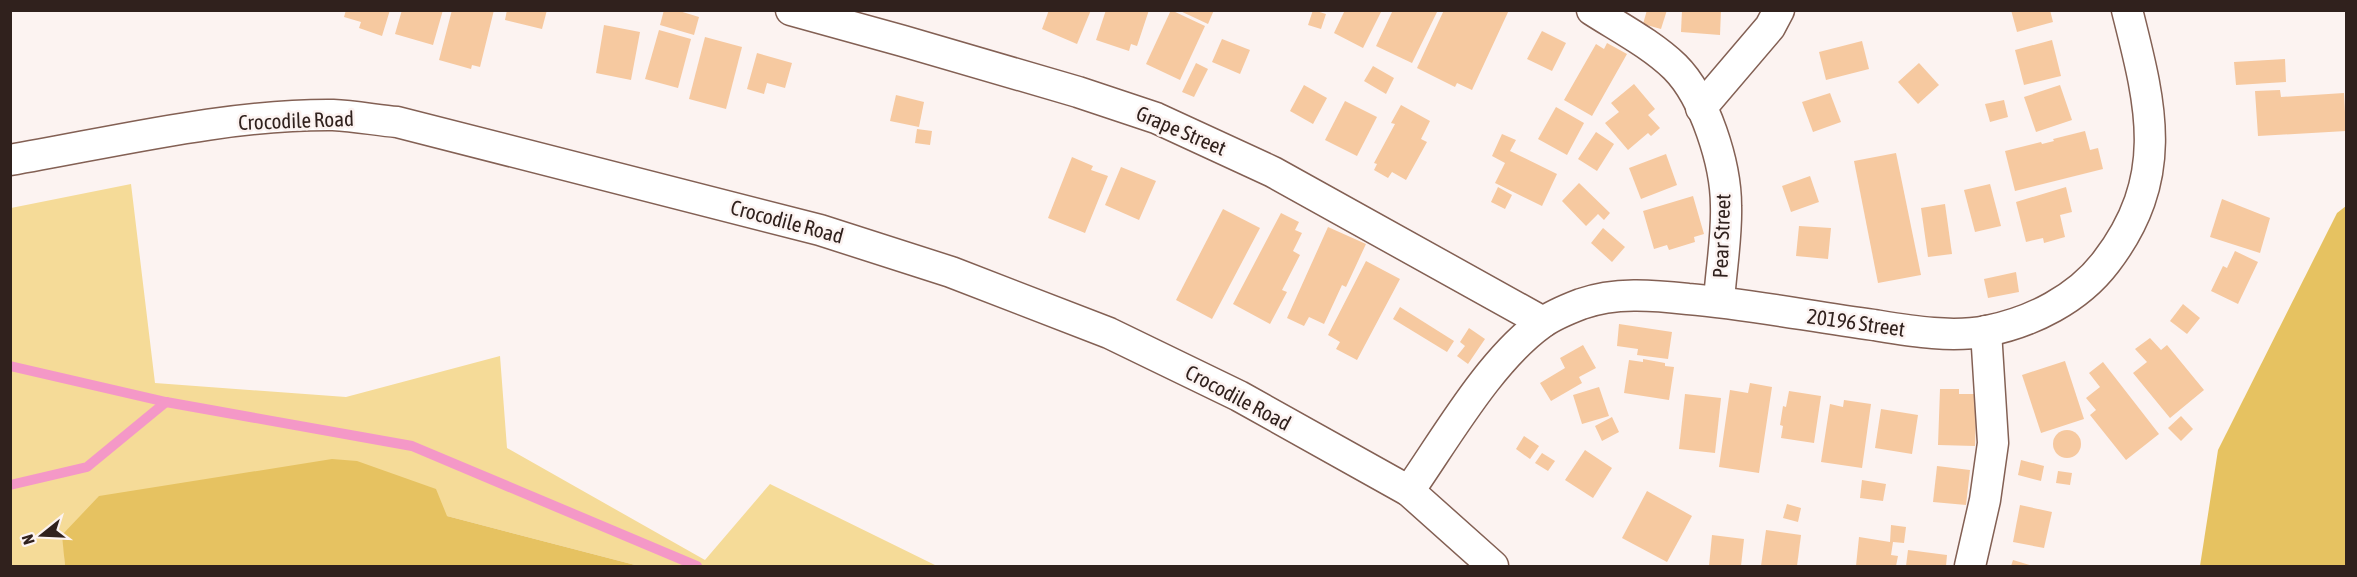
<svg xmlns="http://www.w3.org/2000/svg" width="2357" height="577" viewBox="0 0 2357 577" font-family="'Asap Condensed',sans-serif">
<style>
.green{fill:#f5db98}
.forest{fill:#e6c261}
.lines{fill:none;stroke-linecap:round;stroke-linejoin:round}
.stream{stroke:#f498c7;stroke-width:10}
.building{fill:#f6c9a0}
.street-casing{stroke:#836054;stroke-width:33}
.street{stroke:#fff;stroke-width:30}
.labels{text-anchor:middle;stroke-width:5;stroke-linejoin:round;paint-order:stroke}
.street-label{font-size:21px;fill:#30211d;stroke:#fcf3f1}
</style>
<rect width="100%" height="100%" fill="#fcf3f1"/>
<path class="green" d="M131,184L155,383L346,397L500,356L507,448L705,560L770,484L937,566H639L447,516L63,535L65,566H11V208Z"/>
<g class="forest">
<path d="M2346,206V566H2200L2218,450L2337,213Z"/>
<path d="M332,459L357,461L436,489L447,516L639,566H65L62,535L99,496Z"/>
</g>
<g class="lines">
<g class="stream">
<path d="M10,366L166,402L412,446L697,566"/>
<path d="M10,485L87,467L166,402"/>
</g>
</g>
<g class="building">
<path d="M346,10H390L382,36L359,28L361,22L344,17Z"/>
<path d="M402,10H443L433,45L395,34Z"/>
<path d="M452,10H494L480,67L472,65L471,69L439,60Z"/>
<path d="M507,10H547L542,29L505,20Z"/>
<path d="M664,10H676L699,17L694,35L660,25Z"/>
<path d="M1049,10H1091L1077,44L1042,29Z"/>
<path d="M1106,10H1149L1137,46L1131,44L1129,51L1096,40Z"/>
<path d="M1171,10L1205,26L1180,80L1146,64Z"/>
<path d="M1178,10H1214L1208,24Z"/>
<path d="M1313,10L1326,14L1321,29L1308,25Z"/>
<path d="M1345,10H1382L1363,48L1334,33Z"/>
<path d="M1393,10H1438L1412,63L1376,46Z"/>
<path d="M1444,10H1509L1472,90L1457,83L1455,87L1417,68Z"/>
<path d="M1647,10H1667L1661,29L1643,24Z"/>
<path d="M1682,10H1721L1720,35L1681,32Z"/>
<path d="M2011,10H2050L2053,22L2017,32Z"/>
<path d="M604,25L640,32L631,80L596,73Z"/>
<path d="M659,30L691,39L678,88L645,79Z"/>
<path d="M1542,31L1566,43L1552,71L1527,59Z"/>
<path d="M705,37L742,47L726,109L689,99Z"/>
<path d="M1222,39L1250,50L1240,74L1212,62Z"/>
<path d="M2052,40L2061,76L2024,85L2015,50Z"/>
<path d="M1862,41L1869,69L1826,80L1819,52Z"/>
<path d="M1607,43L1627,54L1592,116L1564,100L1596,44L1604,49Z"/>
<path d="M757,53L792,63L785,88L767,83L764,94L747,89Z"/>
<path d="M2285,59L2286,82L2236,85L2234,62Z"/>
<path d="M1196,63L1208,69L1194,97L1182,92Z"/>
<path d="M1919,63L1939,85L1918,104L1898,82Z"/>
<path d="M1373,66L1394,78L1386,94L1364,81Z"/>
<path d="M1634,84L1655,109L1648,115L1660,128L1651,136L1648,133L1628,150L1605,123L1619,112L1611,103Z"/>
<path d="M1304,85L1327,98L1313,124L1290,111Z"/>
<path d="M2060,85L2072,120L2036,132L2024,97Z"/>
<path d="M2280,90L2281,97L2344,93L2346,131L2258,136L2255,91Z"/>
<path d="M1830,93L1841,122L1813,132L1802,102Z"/>
<path d="M896,95L924,102L919,127L890,121Z"/>
<path d="M2004,100L2008,117L1990,122L1985,104Z"/>
<path d="M1345,101L1377,117L1357,156L1325,140Z"/>
<path d="M1401,105L1430,121L1421,139L1427,142L1406,180L1392,172L1388,178L1374,170L1377,164L1374,163L1395,124L1391,123Z"/>
<path d="M1556,107L1584,123L1567,155L1538,139Z"/>
<path d="M917,129L932,131L930,145L915,143Z"/>
<path d="M2085,131L2090,150L2098,148L2103,169L2015,191L2005,151L2041,142L2042,144L2054,141L2053,139Z"/>
<path d="M1596,132L1614,144L1597,171L1578,159Z"/>
<path d="M1502,134L1516,140L1510,151L1557,174L1542,206L1495,183L1505,163L1492,156Z"/>
<path d="M1896,153L1921,275L1878,283L1854,161Z"/>
<path d="M1666,154L1677,185L1641,199L1629,168Z"/>
<path d="M1072,157L1093,166L1091,170L1108,176L1085,233L1048,218Z"/>
<path d="M1121,167L1156,181L1139,220L1105,205Z"/>
<path d="M1810,176L1819,202L1791,212L1782,186Z"/>
<path d="M1579,183L1610,213L1604,220L1598,214L1586,226L1562,201Z"/>
<path d="M1990,184L2001,226L1975,232L1964,190Z"/>
<path d="M1498,187L1512,195L1505,209L1491,202Z"/>
<path d="M2066,187L2072,212L2060,215L2065,237L2044,243L2043,238L2026,242L2016,202Z"/>
<path d="M1693,196L1704,234L1694,237L1695,242L1669,250L1667,245L1654,249L1643,211Z"/>
<path d="M2222,199L2270,218L2260,253L2210,237Z"/>
<path d="M1945,204L1952,254L1928,257L1921,208Z"/>
<path d="M1223,209L1260,228L1212,319L1176,300Z"/>
<path d="M1281,213L1299,222L1295,230L1302,233L1293,251L1300,255L1282,290L1287,292L1270,324L1233,304Z"/>
<path d="M1799,226L1831,228L1828,259L1796,256Z"/>
<path d="M1328,227L1366,244L1346,287L1342,285L1324,324L1309,317L1304,326L1287,318Z"/>
<path d="M1603,228L1625,247L1612,262L1591,243Z"/>
<path d="M2235,251L2258,262L2238,304L2211,291L2223,266L2227,268Z"/>
<path d="M1366,261L1400,279L1357,360L1336,349L1340,342L1328,335Z"/>
<path d="M2016,272L2019,292L1988,298L1984,279Z"/>
<path d="M2183,304L2200,318L2187,334L2170,321Z"/>
<path d="M1400,307L1454,341L1447,352L1393,319Z"/>
<path d="M1619,324L1672,332L1668,359L1637,355L1638,349L1617,346Z"/>
<path d="M1469,328L1485,339L1468,364L1457,356L1465,346L1460,342Z"/>
<path d="M2150,338L2161,350L2167,345L2204,390L2170,418L2133,373L2147,362L2135,349Z"/>
<path d="M1583,345L1596,368L1579,377L1582,383L1551,401L1540,383L1565,368L1560,358Z"/>
<path d="M1643,359L1665,363V366L1674,367L1669,400L1624,393L1629,360L1643,362Z"/>
<path d="M2065,361L2084,419L2041,433L2022,375Z"/>
<path d="M2103,362L2159,434L2126,460L2090,415L2096,410L2086,398L2100,387L2089,373Z"/>
<path d="M1750,383L1772,387L1759,473L1719,467L1730,390L1748,393Z"/>
<path d="M1599,387L1609,416L1582,424L1573,395Z"/>
<path d="M1940,389H1959V394H1977L1975,446L1938,445Z"/>
<path d="M1789,391L1821,396L1814,443L1781,438L1783,426L1780,425L1783,406L1786,407Z"/>
<path d="M1685,394L1721,398L1715,453L1679,449Z"/>
<path d="M1844,400L1871,404L1862,468L1821,462L1830,404L1843,407Z"/>
<path d="M1881,409L1918,415L1912,454L1875,448Z"/>
<path d="M2181,416L2193,429L2181,441L2168,428Z"/>
<path d="M1612,417L1619,432L1602,441L1595,426Z"/>
<circle cx="2067" cy="444" r="14"/>
<path d="M1524,436L1539,446L1530,459L1516,449Z"/>
<path d="M1585,450L1612,468L1593,498L1565,480Z"/>
<path d="M1542,453L1555,461L1548,471L1535,463Z"/>
<path d="M2021,460L2044,466L2041,481L2018,475Z"/>
<path d="M1937,466L1970,470L1966,505L1933,502Z"/>
<path d="M2058,471L2072,473L2070,485L2056,483Z"/>
<path d="M1862,480L1886,484L1883,501L1860,498Z"/>
<path d="M1647,491L1692,516L1667,562L1622,538Z"/>
<path d="M1787,504L1801,508L1798,522L1783,518Z"/>
<path d="M2020,505L2052,512L2044,548L2013,542Z"/>
<path d="M1891,525L1906,527L1904,543L1893,542L1891,555L1898,556L1896,566H1856L1859,537L1890,542Z"/>
<path d="M1766,530L1801,535L1797,566H1761Z"/>
<path d="M1712,535L1744,539L1741,566H1709Z"/>
<path d="M1908,550L1947,555L1946,566H1906Z"/>
<path d="M2013,560L2033,566H2011Z"/>
</g>
<g class="lines">
<g class="street-casing">
<g id="street">
<path d="M791,10L903,41L1078,92L1156,118L1273,172L1543,322"/>
<path d="M1592,10C1620,28 1651,44 1675,67C1705,97 1726,164 1726,206C1727,237 1721,270 1719,301"/>
<path d="M1701,108L1770,27L1779,10"/>
<path d="M10,160C114,142 228,114 333,115C354,116 376,120 397,122L820,230L951,272L1109,333L1239,396L1409,491L1493,566"/>
<path d="M1409,491C1446,438 1490,360 1542,323C1553,315 1568,309 1581,304C1615,292 1652,295 1688,299C1750,304 1812,317 1874,325C1911,331 1951,338 1987,331C2032,322 2078,299 2106,262C2171,177 2151,105 2127,10"/>
<path d="M1970,566L1985,500L1993,443L1986,331"/>
</g>
</g>
<use href="#street" class="street"/>
</g>
<g class="labels">
<g class="street-label">
<text transform="translate(296 121) rotate(-2)" y="7">Crocodile Road</text>
<text transform="translate(1181 131) rotate(23)" y="7">Grape Street</text>
<text transform="translate(787 222) rotate(15)" y="7">Crocodile Road</text>
<text transform="translate(1722 236) rotate(-88)" y="7">Pear Street</text>
<text transform="translate(1856 323) rotate(8)" y="7">20196 Street</text>
<text transform="translate(1238 398) rotate(28)" y="7">Crocodile Road</text>
</g>
</g>
<rect width="2357" height="577" fill="none" stroke="#30211d" stroke-width="24"/>
<g transform="translate(42 535) rotate(252)" stroke="#fcf3f1" stroke-width="4.5" paint-order="stroke">
<path d="M0-4.5L10 22L0 15L-10 22Z" fill="#30211d"/>
<text y="-9" font-size="16" font-weight="bold" text-anchor="middle" fill="#30211d">N</text>
</g>
</svg>
